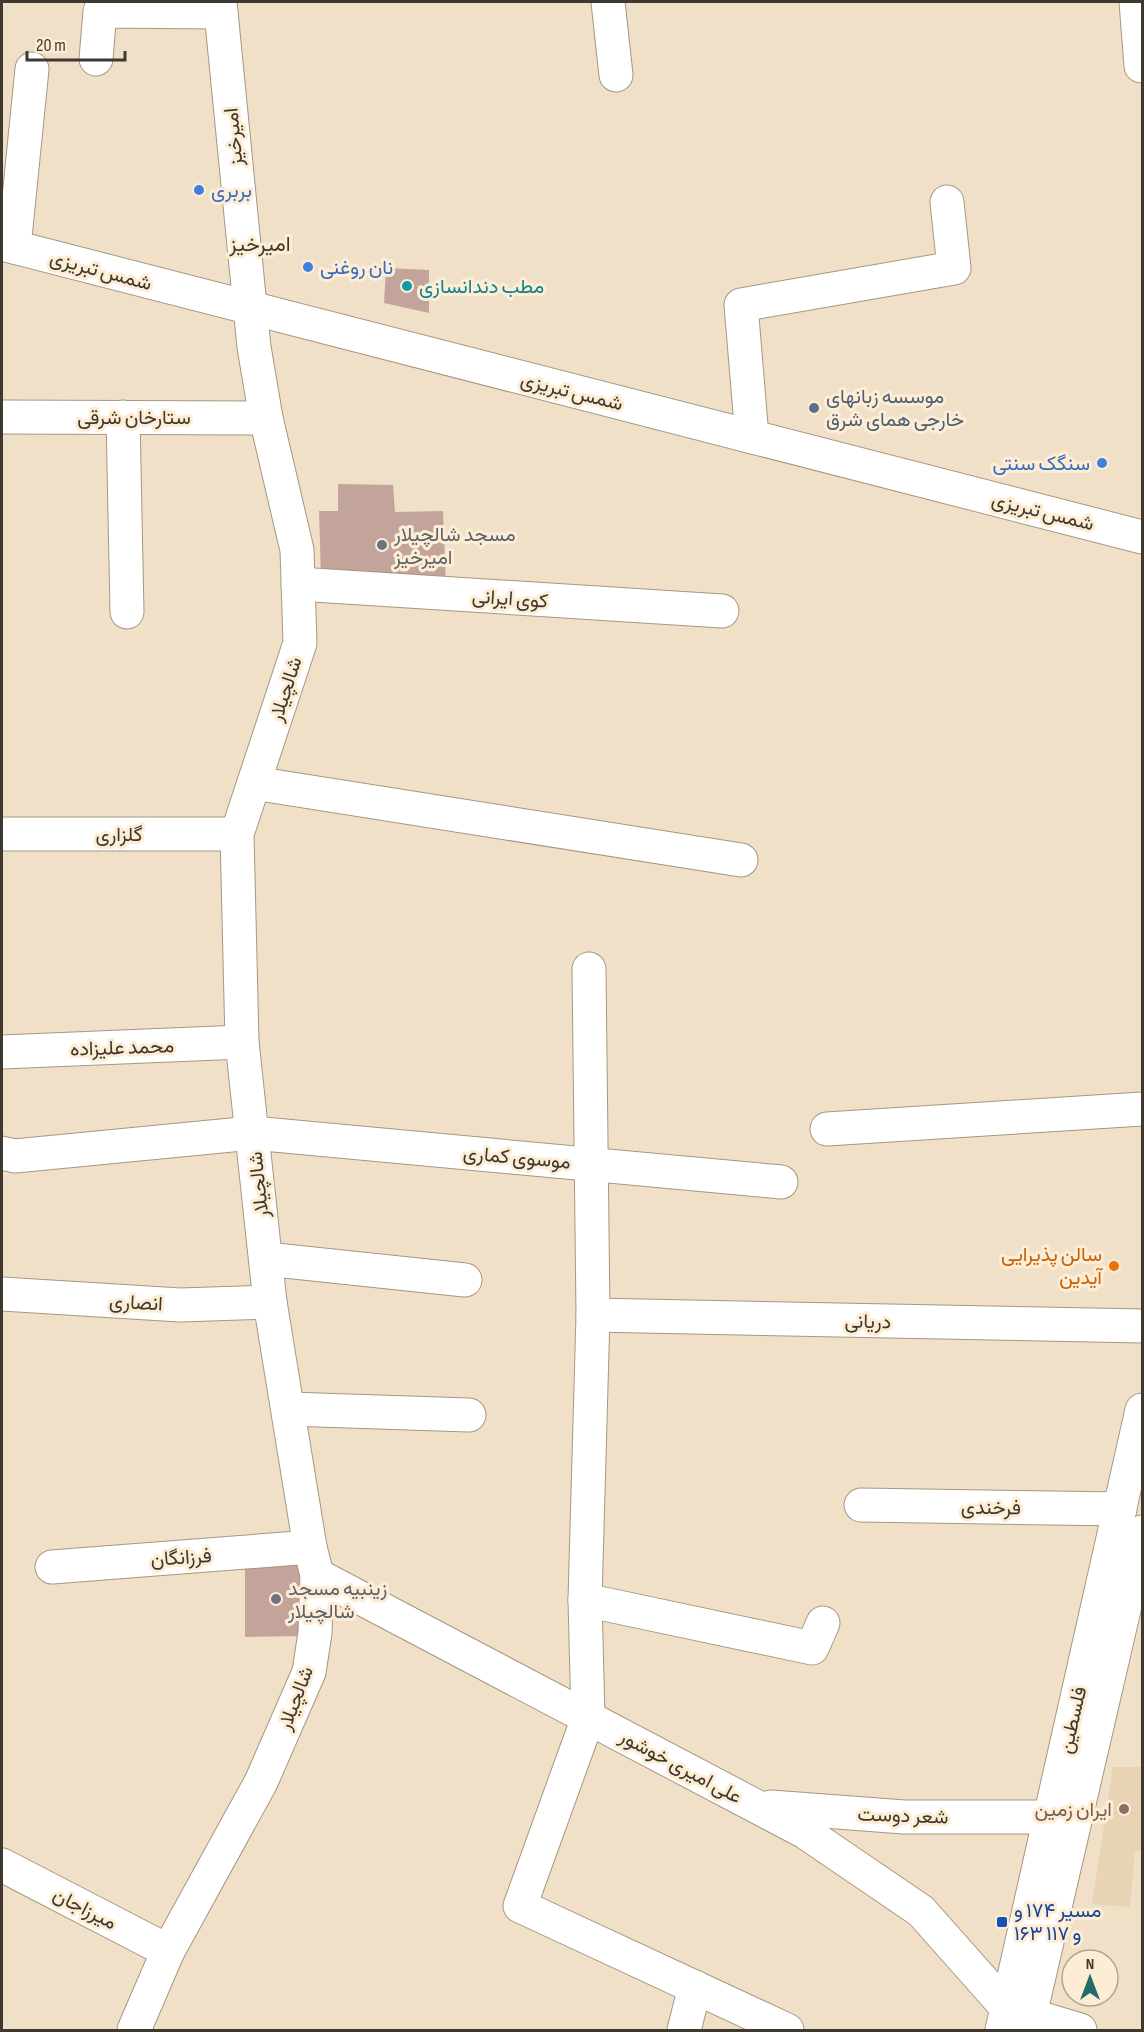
<svg xmlns="http://www.w3.org/2000/svg" width="1144" height="2032" viewBox="0 0 1144 2032" font-family="'Sofia Sans Condensed',Vazirmatn,sans-serif">
<style>
.built{fill:#e8d3b4}
.building{fill:#c2a49b}
.lines{fill:none;stroke-linecap:round;stroke-linejoin:round}
.minor-casing{stroke:#a79780;stroke-width:35}
.major-casing{stroke:#a79780;stroke-width:35}
.minor{stroke:#fff;stroke-width:33}
.major{stroke:#fff;stroke-width:33}
.shop-dot{fill:#3f7fe0;stroke:#feedd5;stroke-width:2}
.culture-dot{fill:#0f9aa8;stroke:#feedd5;stroke-width:2}
.service-dot{fill:#5c6f8a;stroke:#feedd5;stroke-width:2}
.worship-dot{fill:#6b7280;stroke:#feedd5;stroke-width:2}
.food-dot{fill:#e8710a;stroke:#feedd5;stroke-width:2}
.education-dot{fill:#8d6e63;stroke:#feedd5;stroke-width:2}
.transit-dot{fill:#1a4fb4;stroke:#feedd5;stroke-width:2}
.labels{text-anchor:middle;stroke-width:6;stroke-linejoin:round;paint-order:stroke}
.street-label{font-size:20px;fill:#3e382e;stroke:#feedd5}
.shop-label{font-size:20px;fill:#366cbe;stroke:#feedd5;text-anchor:start}
.culture-label{font-size:20px;fill:#0d838f;stroke:#feedd5;text-anchor:start}
.service-label{font-size:20px;fill:#4e5e75;stroke:#feedd5;text-anchor:start}
.worship-label{font-size:20px;fill:#5b616d;stroke:#feedd5;text-anchor:start}
.food-label{font-size:20px;fill:#c56008;stroke:#feedd5;text-anchor:end}
.education-label{font-size:20px;fill:#785e54;stroke:#feedd5;text-anchor:end}
.transit-label{font-size:20px;fill:#164399;stroke:#feedd5;text-anchor:start}
.neighbourhood-label{font-size:21px;fill:#3e382e;stroke:#feedd5}
</style>
<rect width="100%" height="100%" fill="#f1e0c8"/>
<path class="built" d="M1113,1767H1142V1851H1135L1130,1907L1092,1904Z"/>
<g class="building">
<path d="M386,268L429,270V313L384,303Z"/>
<path d="M338,484L393,485L395,512L443,511L446,586L321,579L319,511H338Z"/>
<path d="M245,1561H307L308,1636L245,1637Z"/>
</g>
<g class="lines">
<g class="minor-casing">
<g id="minor">
<path d="M608,2L616,75"/>
<path d="M1136,2L1141,66H1142"/>
<path d="M96,59L100,11L221,12"/>
<path d="M14,247L32,69"/>
<path d="M2,417L266,418"/>
<path d="M123,417L127,612"/>
<path d="M752,437L741,305L954,268L947,202"/>
<path d="M298,584L722,611"/>
<path d="M254,783L741,860"/>
<path d="M2,834H237"/>
<path d="M589,969L593,1315L585,1600L588,1718L520,1906L787,2030"/>
<path d="M2,1052L242,1042"/>
<path d="M827,1129L1142,1109"/>
<path d="M2,1153L15,1156L252,1133L781,1182"/>
<path d="M266,1259L465,1280"/>
<path d="M2,1294L180,1305L270,1302"/>
<path d="M593,1315L1142,1326"/>
<path d="M288,1409L469,1415"/>
<path d="M861,1505L1120,1509"/>
<path d="M52,1567L310,1547"/>
<path d="M317,1575L805,1832L921,1911L1007,2008L1080,2030"/>
<path d="M585,1600L812,1648L823,1623"/>
<path d="M771,1807L904,1817H1050"/>
<path d="M2,1865L168,1951"/>
<path d="M134,2030L168,1951L261,1782L309,1672L315,1633L317,1575L310,1547L270,1302L242,1042L237,834L300,643L297,550L266,418L254,347L220,2"/>
<path d="M684,2030L695,1987"/>
<path d="M1023,2030L1030,2015L1142,1532"/>
</g>
</g>
<g class="major-casing">
<g id="major">
<path d="M2,244L1142,537"/>
<path d="M1002,2030L1142,1410"/>
</g>
</g>
<use href="#minor" class="minor"/>
<use href="#major" class="major"/>
</g>
<g class="shop-dot">
<circle cx="199" cy="190" r="6"/>
<circle cx="308" cy="267" r="6"/>
<circle cx="1102" cy="463" r="6"/>
</g>
<circle class="culture-dot" cx="407" cy="286" r="6"/>
<circle class="service-dot" cx="814" cy="408" r="6"/>
<g class="worship-dot">
<circle cx="382" cy="545" r="6"/>
<circle cx="276" cy="1599" r="6"/>
</g>
<circle class="food-dot" cx="1114" cy="1266" r="6"/>
<circle class="education-dot" cx="1124" cy="1809" r="6"/>
<rect class="transit-dot" x="996" y="1916" width="12" height="12" rx="3"/>
<g class="labels">
<g class="street-label">
<text transform="translate(233 137) rotate(-95)" y="7">امیرخیز</text>
<text transform="translate(101 270) rotate(15)" y="7">شمس تبریزی</text>
<text transform="translate(572 391) rotate(14)" y="7">شمس تبریزی</text>
<text x="134" y="424">ستارخان شرقی</text>
<text transform="translate(1043 511) rotate(14)" y="7">شمس تبریزی</text>
<text transform="translate(510 598) rotate(4)" y="7">کوی ایرانی</text>
<text transform="translate(285 689) rotate(-72)" y="7">شالچیلار</text>
<text x="119" y="841">گلزاری</text>
<text transform="translate(122 1047) rotate(-2)" y="7">محمد علیزاده</text>
<text transform="translate(517 1157) rotate(5)" y="7">موسوی کماری</text>
<text transform="translate(258 1185) rotate(-96)" y="7">شالچیلار</text>
<text transform="translate(136 1302) rotate(3)" y="7">انصاری</text>
<text transform="translate(868 1321) rotate(1)" y="7">دریانی</text>
<text transform="translate(991 1507) rotate(1)" y="7">فرخندی</text>
<text transform="translate(181 1557) rotate(-4)" y="7">فرزانگان</text>
<text transform="translate(295 1698) rotate(-69)" y="7">شالچیلار</text>
<text transform="translate(1072 1720) rotate(-77)" y="7">فلسطین</text>
<text transform="translate(681 1766) rotate(28)" y="7">علی امیری خوشور</text>
<text transform="translate(903 1815) rotate(2)" y="7">شعر دوست</text>
<text transform="translate(85 1908) rotate(27)" y="7">میرزاجان</text>
</g>
<g class="shop-label">
<text x="211" y="197">بربری</text>
<text x="320" y="274">نان روغنی</text>
<text x="1090" y="470" text-anchor="end">سنگک سنتی</text>
</g>
<g class="culture-label">
<text x="419" y="293">مطب دندانسازی</text>
</g>
<g class="service-label">
<text x="826" y="403">موسسه زبانهای<tspan x="826" dy="23">خارجی همای شرق</tspan></text>
</g>
<g class="worship-label">
<text x="394" y="541">مسجد شالچیلار<tspan x="394" dy="23">امیرخیز</tspan></text>
<text x="288" y="1595">زینبیه مسجد<tspan x="288" dy="23">شالچیلار</tspan></text>
</g>
<g class="food-label">
<text x="1102" y="1261">سالن پذیرایی<tspan x="1102" dy="23">آیدین</tspan></text>
</g>
<g class="education-label">
<text x="1112" y="1816">ایران زمین</text>
</g>
<g class="transit-label">
<text x="1014" y="1917">مسیر ۱۷۴ و<tspan x="1014" dy="23">۱۶۳ و ۱۱۷</tspan></text>
</g>
<g class="neighbourhood-label">
<text x="260" y="251">امیرخیز</text>
</g>
</g>
<rect width="1144" height="2032" fill="none" stroke="#3e382e" stroke-width="6"/>
<g transform="translate(1090 1978)"><circle r="28" fill="#feedd5" stroke="#b1a592" stroke-width="1.5"/>
<path d="M0-4.5L10 22L0 15L-10 22Z" fill="#216c66"/>
<text y="-9" font-size="16" font-weight="bold" text-anchor="middle" fill="#3e382e">N</text>
</g>
<path d="M27 51v9h98v-9" fill="none" stroke="#3e382e" stroke-width="3"/>
<text x="36" y="51" font-size="18" fill="#3e382e" stroke="#feedd5" stroke-width="4.5" paint-order="stroke">20 m</text>
</svg>
